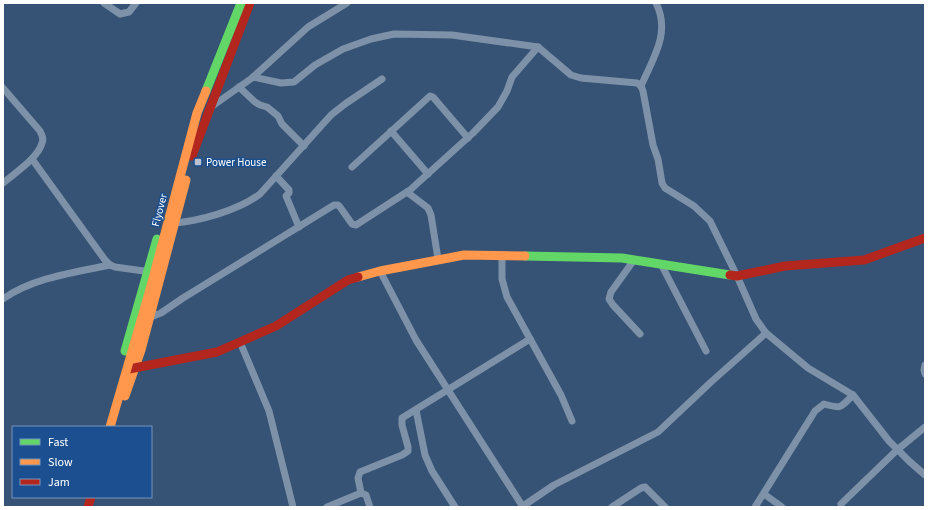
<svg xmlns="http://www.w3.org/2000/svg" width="928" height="510" viewBox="0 0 928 510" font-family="'Source Sans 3',sans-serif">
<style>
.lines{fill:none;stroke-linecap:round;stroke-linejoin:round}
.street{stroke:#7d92a8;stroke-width:7}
.fast{stroke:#63d668;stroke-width:9}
.slow{stroke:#ff974d;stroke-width:9}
.jam{stroke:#b3261e;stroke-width:9}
.fast-bridge{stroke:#63d668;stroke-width:9}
.slow-bridge{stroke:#ff974d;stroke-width:9}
.poi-dot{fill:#b9c2ce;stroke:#1b4f8f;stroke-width:1.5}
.labels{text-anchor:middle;stroke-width:3;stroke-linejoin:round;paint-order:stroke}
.poi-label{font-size:11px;fill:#fff;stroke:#1b4f8f;text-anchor:start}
.street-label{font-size:11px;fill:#fff;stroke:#1b4f8f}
</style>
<rect width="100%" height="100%" fill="#365274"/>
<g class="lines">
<g class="street">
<path d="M104,3L120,14L129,12L136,3"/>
<path d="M253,77L281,83L294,82L315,65L343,49L371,39L394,34L452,35L538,47L571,75L581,78L637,83L641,86L643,91L653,145L658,159L662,183L665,188L694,206L710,221L737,276L756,319L766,333L808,368L853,395L889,441L909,461L925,475"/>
<path d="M641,86C653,58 671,33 656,3"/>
<path d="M239,87L255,102L260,105L267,107L278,116L282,124L304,146"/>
<path d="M3,88L40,131C42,135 44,139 42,143C38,158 15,173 3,183"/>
<path d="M211,107L252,78L308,27L347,3"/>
<path d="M391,131L428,174"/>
<path d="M32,159L105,260L110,265L115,267L151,272"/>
<path d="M352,167L430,96L433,97L468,138"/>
<path d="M276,176L289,190V193L286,196L299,227"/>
<path d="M407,192L428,208L431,215L438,259"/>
<path d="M171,223C198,222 239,210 260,194L331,115L345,104L382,79"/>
<path d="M502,255V279L507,297L561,395L572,421"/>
<path d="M634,260L611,292L609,299L613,305L640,334"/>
<path d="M661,264L706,351"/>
<path d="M380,271L416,340L523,507"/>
<path d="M3,299C32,278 76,272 110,265"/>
<path d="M148,318L161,313L183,298L334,205H338L340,207L352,224L356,225L410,190L473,133L498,107L507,91L512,77L538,47"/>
<path d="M240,342L269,411L293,507"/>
<path d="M925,365L924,370L925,374"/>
<path d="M416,410L425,455L432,471L455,507"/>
<path d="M361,493L358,478L360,472L402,455L408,451V447L402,425V418L530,339"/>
<path d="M764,494L782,507"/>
<path d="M841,504L897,450L925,427"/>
<path d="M523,506L554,485L658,432L711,382L766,333"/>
<path d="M327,507L361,493L366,495L370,507"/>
<path d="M612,507L641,488L645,487L665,507"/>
<path d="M755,507L815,411L824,404C842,409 840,408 853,395"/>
</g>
<g class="fast">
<path d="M525,256L622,258L730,275"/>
<path d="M125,351L157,239"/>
</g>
<g class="slow">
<path d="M358,277L380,271L464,255L525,256"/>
<path d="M125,396L141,350L186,180"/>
</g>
<g class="jam">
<path d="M192,156L250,3"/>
<path d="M730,275L737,276L785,266L864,260L925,238"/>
<path d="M129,369L217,352L276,326L348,280L358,277"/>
<path d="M88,507L91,497"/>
</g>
<path class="fast-bridge" d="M206,91L241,3"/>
<path class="slow-bridge" d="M110,427L151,286L197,113L206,91"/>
</g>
<rect class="poi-dot" x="194" y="158" width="8" height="8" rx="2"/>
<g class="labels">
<g class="poi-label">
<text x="206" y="166">Power House</text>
</g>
<g class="street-label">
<text transform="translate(159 210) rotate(-75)" y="4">Flyover</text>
</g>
</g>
<rect width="928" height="510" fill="none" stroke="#ffffff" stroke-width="8"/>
<rect x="12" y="426" width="140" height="72" fill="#1b4f8f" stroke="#7695bc"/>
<rect x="20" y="439" width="20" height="6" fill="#63d668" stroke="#7695bc"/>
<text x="48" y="446" font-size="12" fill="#ffffff">Fast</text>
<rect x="20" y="459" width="20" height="6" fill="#ff974d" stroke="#7695bc"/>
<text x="48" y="466" font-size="12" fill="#ffffff">Slow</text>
<rect x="20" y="479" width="20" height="6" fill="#b3261e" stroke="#7695bc"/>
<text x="48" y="486" font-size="12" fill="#ffffff">Jam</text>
</svg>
